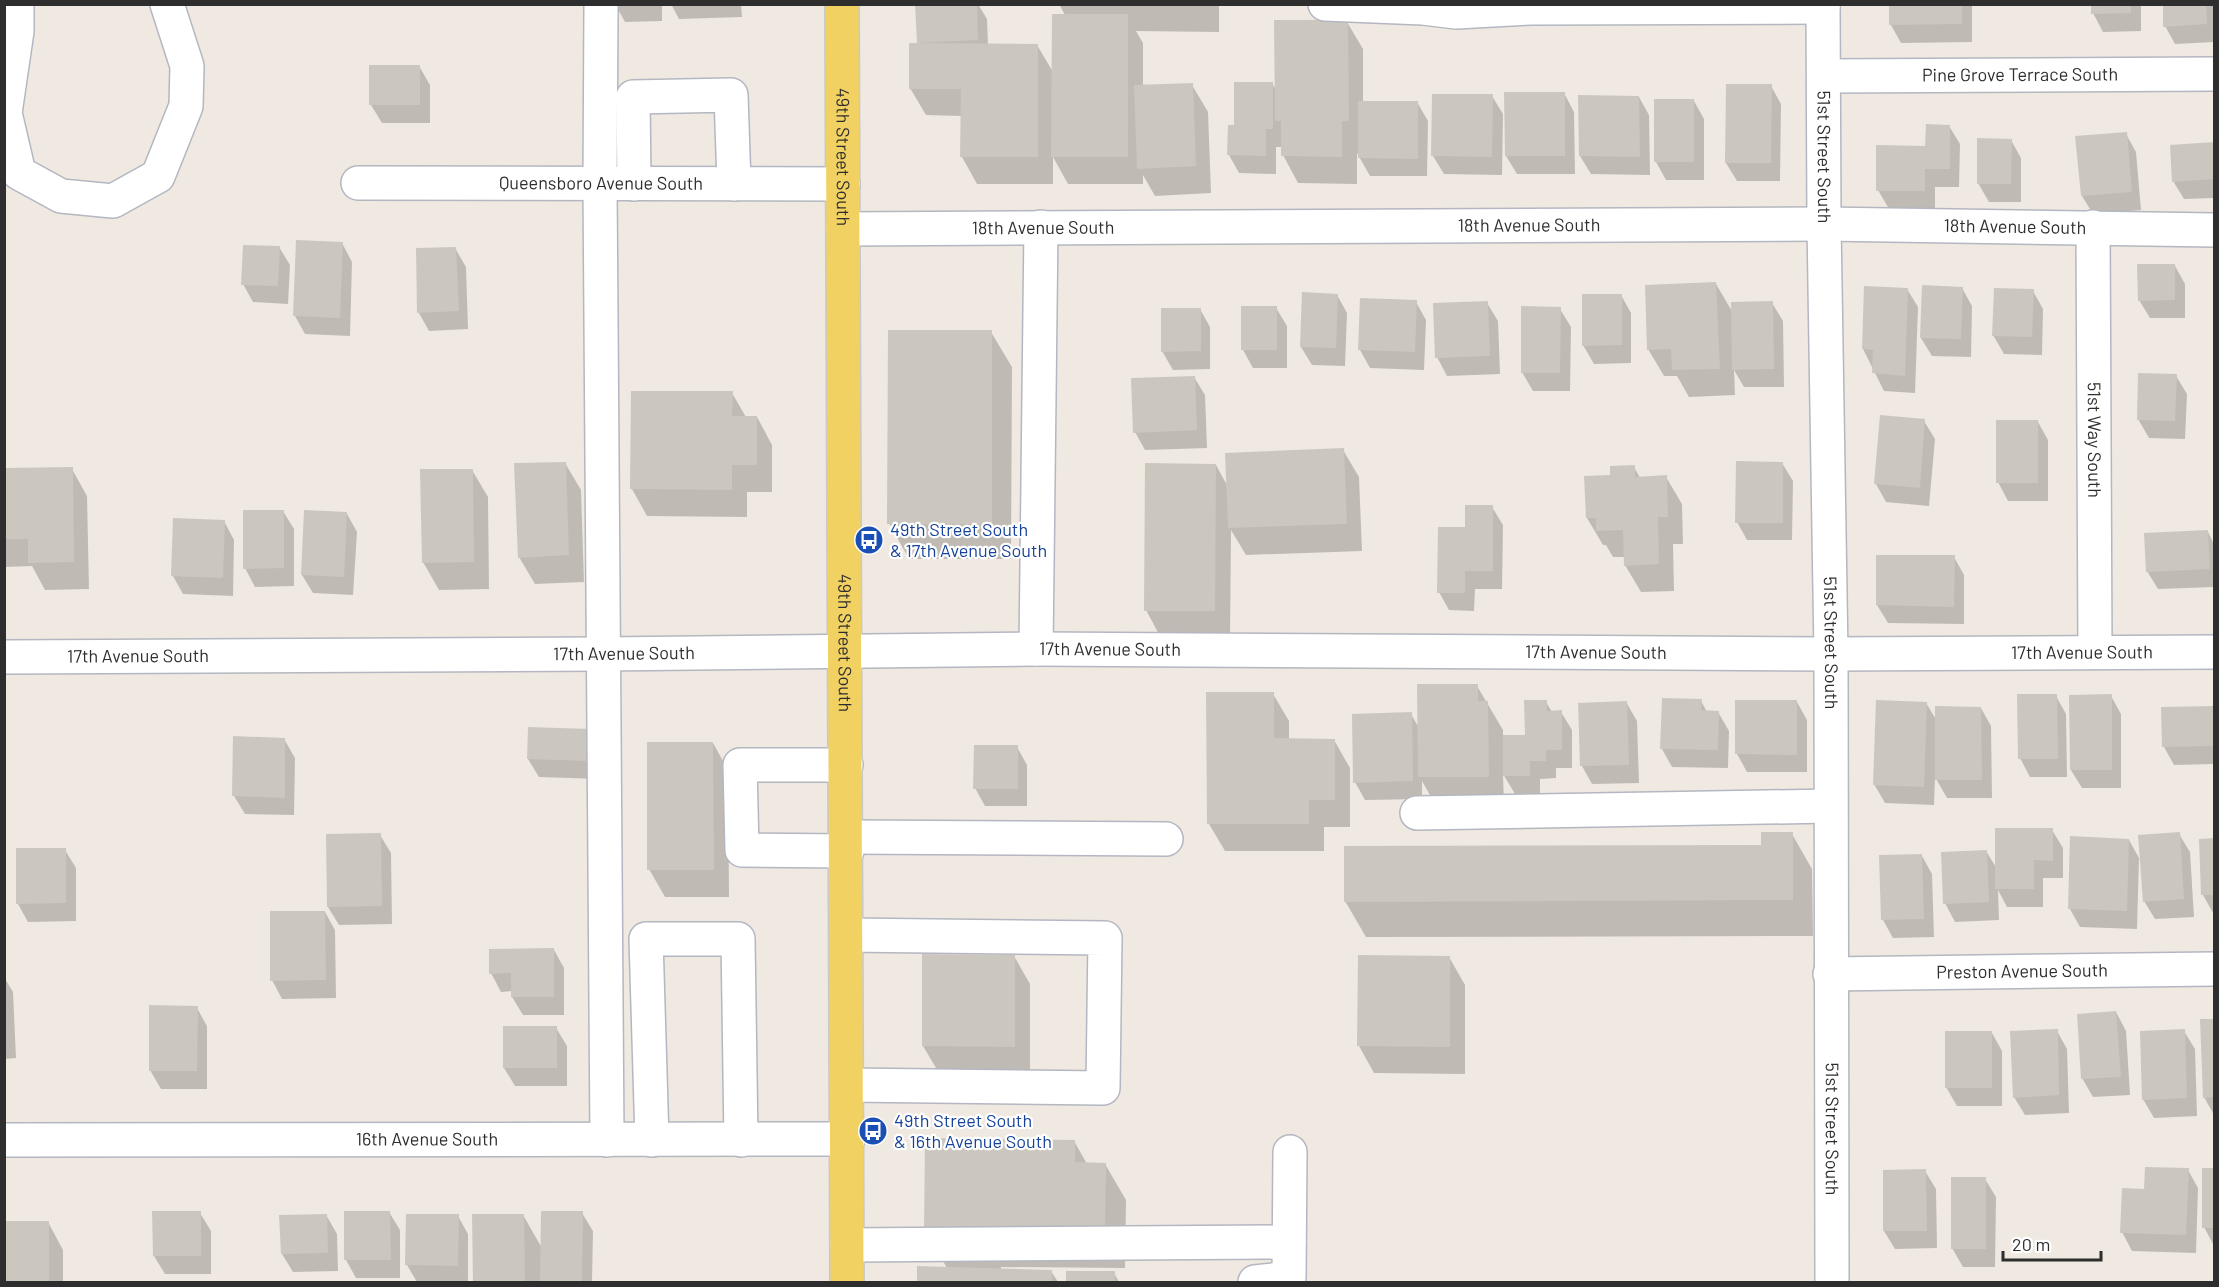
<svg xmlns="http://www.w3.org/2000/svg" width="2219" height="1287" viewBox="0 0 2219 1287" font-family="Barlow,sans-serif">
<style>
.shadow{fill:#0003}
.building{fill:#cbc7bf}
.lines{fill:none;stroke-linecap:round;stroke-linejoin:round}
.minor-casing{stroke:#b4b7c1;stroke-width:36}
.major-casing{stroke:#c9c9c9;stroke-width:36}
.minor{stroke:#fff;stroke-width:33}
.major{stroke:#f2d163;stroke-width:33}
.labels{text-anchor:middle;stroke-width:4.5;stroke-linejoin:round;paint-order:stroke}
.street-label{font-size:18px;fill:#2e2e2e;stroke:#fff}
.transit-label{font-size:18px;fill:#164399;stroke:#fff;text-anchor:start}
</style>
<rect width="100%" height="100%" fill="#efe9e1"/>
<g class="shadow">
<path d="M615,4H662V21L625,22Z"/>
<path d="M671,4H741L742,17L679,19Z"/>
<path d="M917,4H978L987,19L988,45H1037L1053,72L1065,15L1059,4H1219V32L1136,31L1143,43V86L1192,85L1208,112L1211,193L1155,196L1143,175V184H1068L1053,157V184H977L962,157V116L926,115L910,88L920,45Z"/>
<path d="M1890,4H1972V42L1901,43L1891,25Z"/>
<path d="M2093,4H2141V31L2103,32L2093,13Z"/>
<path d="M2164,4H2214V42L2175,44L2165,26Z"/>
<path d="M1347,22L1363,49V102H1417L1428,121L1427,176H1370L1357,153V184L1298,183L1283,155V147H1276V174L1239,173L1229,155L1235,127L1272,83L1276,90Z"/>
<path d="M419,66L430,85V123H382L371,105Z"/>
<path d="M1771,86L1781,104L1780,181H1737L1726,163Z"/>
<path d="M1564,93L1574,112L1575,174H1517L1506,156Z"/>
<path d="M1492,96L1503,114L1502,175L1444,174L1433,156Z"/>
<path d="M1639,97L1649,115L1650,175L1591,174L1580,156Z"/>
<path d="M1694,101L1704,119V180H1666L1656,162Z"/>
<path d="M1949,126L1960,144L1959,187H1935V209H1889L1878,190Z"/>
<path d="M2126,134L2136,152L2141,210L2093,214L2082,196Z"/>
<path d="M2011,140L2021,158V202H1989L1978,183Z"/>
<path d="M2214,144V198L2184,199L2173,181L2171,146Z"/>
<path d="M342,243L352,262L350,336L305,334L295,316Z"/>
<path d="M279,247L290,265L288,304L253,302L243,284Z"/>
<path d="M455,248L466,267L468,329L429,331L419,313Z"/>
<path d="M2175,266L2185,284V318H2150L2139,300Z"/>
<path d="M1716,284L1733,313L1772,303L1783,321L1784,387H1744L1734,370L1735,395L1689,397L1677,376H1664L1648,349Z"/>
<path d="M1962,288L1972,306L1971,357L1932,356L1921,338Z"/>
<path d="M1907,289L1918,307L1915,393L1884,391L1863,349Z"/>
<path d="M2033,291L2043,309L2042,355L2004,354L1993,335Z"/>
<path d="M1337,295L1347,313L1345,366L1312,365L1301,347Z"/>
<path d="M1621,295L1631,313V363L1594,364L1583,345Z"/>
<path d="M1416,302L1426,320L1424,370L1370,368L1360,350Z"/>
<path d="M1487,303L1498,321L1500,374L1447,376L1437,357Z"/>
<path d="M1276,308L1287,326V368H1253L1243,350Z"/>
<path d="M1200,309L1210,327V369L1173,370L1162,351Z"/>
<path d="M1560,309L1571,327L1570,391H1533L1522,372Z"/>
<path d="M991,332L1012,367L1011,559H909L889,523Z"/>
<path d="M2176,376L2187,394L2185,439L2149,438L2138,419Z"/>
<path d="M1194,377L1205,395L1207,448L1145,450L1135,432Z"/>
<path d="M732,393L746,417H757L772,445V492H747V517L647,516L632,489Z"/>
<path d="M1924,421L1935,439L1929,506L1886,502L1876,484Z"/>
<path d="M2038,422L2048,440V501H2008L1998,482Z"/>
<path d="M1343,450L1359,477L1362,551L1246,555L1231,530L1230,638H1161L1146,610L1216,465L1228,487Z"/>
<path d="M565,463L581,490L584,582L535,584L519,557Z"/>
<path d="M1782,463L1793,481L1792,540H1747L1737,522Z"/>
<path d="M1634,467L1640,478L1666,477L1682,504L1683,544H1673L1674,591L1641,592L1625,565V557H1613L1606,545H1603L1587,518L1612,476Z"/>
<path d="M4,469H72L87,496L89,589L45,590L32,566L4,567Z"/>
<path d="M472,470L488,497L489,589L439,590L423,562Z"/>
<path d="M1492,507L1503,525L1502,589H1475L1474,611L1449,610L1439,592L1467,528Z"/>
<path d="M283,511L294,529V586L255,587L245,568Z"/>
<path d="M347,514L357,532L353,595L313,593L302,575Z"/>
<path d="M224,521L234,540L233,596L183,594L173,576Z"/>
<path d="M2208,532L2214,544V587L2158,589L2147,571Z"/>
<path d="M1954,557L1964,575V624L1888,623L1877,605Z"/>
<path d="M1477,686L1503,730V737L1526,736L1546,702L1552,712H1561L1572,730V768H1556V778L1540,779V793L1515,794L1503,774L1504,804H1435L1422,781V799L1365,800L1355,782L1411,714L1419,728Z"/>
<path d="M1273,694L1289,721V740H1334L1350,768V827H1324V851H1225L1209,824Z"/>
<path d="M2056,696L2066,714L2067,777H2030L2020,758Z"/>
<path d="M2111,696L2121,714V788H2082L2071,770Z"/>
<path d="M1701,701L1707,712H1718L1729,731L1728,768L1672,767L1662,749Z"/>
<path d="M1626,702L1637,721L1639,783L1592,784L1582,766L1580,704Z"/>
<path d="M1797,702L1807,720V772H1747L1737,754Z"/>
<path d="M1926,703L1937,721L1981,708L1991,726L1992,798H1947L1935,777L1934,805L1885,803L1874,784Z"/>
<path d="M2214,707V764L2174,765L2164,747L2163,708Z"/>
<path d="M590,730L600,779L539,777L528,759Z"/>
<path d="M284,739L295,758L294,815L245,814L234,796Z"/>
<path d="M713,743L728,770L729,897H665L649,869Z"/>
<path d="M1017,747L1027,765V806H985L975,788Z"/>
<path d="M4,748L6,840H4Z"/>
<path d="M2052,830L2063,848V878H2043V907H2007L1998,890L1999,920L1955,922L1945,903L1986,851L1997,869Z"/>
<path d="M1792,834L1812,869L1813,936L1366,937L1345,901L1762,847Z"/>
<path d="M2179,834L2190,852L2194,917L2155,919L2144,901Z"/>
<path d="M380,835L391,853L392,924L339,925L328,907Z"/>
<path d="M2214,839V913H2213L2203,895L2200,840Z"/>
<path d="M2129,840L2139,858L2137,929L2080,927L2070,909Z"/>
<path d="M65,850L76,868V921L28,922L18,904Z"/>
<path d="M1881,856H1922L1932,874L1934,937L1893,938L1883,920Z"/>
<path d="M325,912L335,930L336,998L282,999L272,980Z"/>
<path d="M554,950L564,968V1015H523L512,997V991L501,992L491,973Z"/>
<path d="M1014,956L1030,984V1074L939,1073L923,1046Z"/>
<path d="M1449,957L1465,985V1074L1374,1073L1359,1046Z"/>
<path d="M4,977L13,992L16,1058L4,1059Z"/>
<path d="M197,1008L207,1026V1089H161L150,1070Z"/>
<path d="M2116,1012L2126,1031L2130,1095L2093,1097L2082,1078Z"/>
<path d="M2214,1020V1115L2204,1097L2201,1021Z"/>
<path d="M505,1027L556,1028L567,1046V1086H515L504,1068Z"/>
<path d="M2057,1031L2067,1049L2069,1113L2025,1115L2014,1097Z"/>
<path d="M2184,1031L2195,1049L2197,1116L2154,1118L2143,1099Z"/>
<path d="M1992,1033L2002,1051V1106H1957L1946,1087Z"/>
<path d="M1074,1141L1087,1164H1105L1126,1200L1125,1268L1001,1267V1270L1051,1271L1058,1282H918V1268H947L926,1231Z"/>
<path d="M2203,1169H2214V1246L2204,1227Z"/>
<path d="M2188,1170L2198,1188L2196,1253L2132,1251L2122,1232L2145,1191Z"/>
<path d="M1925,1171L1936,1189L1937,1248L1895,1249L1884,1231Z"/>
<path d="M1985,1179L1996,1197L1995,1267H1963L1952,1248Z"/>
<path d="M389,1212L400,1230V1278H356L346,1260Z"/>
<path d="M200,1213L211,1231V1274H165L154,1256Z"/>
<path d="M582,1213L593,1231L592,1282H474V1216L523,1215L542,1248Z"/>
<path d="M326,1215L337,1234L338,1271L293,1272L282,1254Z"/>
<path d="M458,1216L468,1234V1282H417L407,1265Z"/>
<path d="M48,1222L63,1250V1282H4V1223Z"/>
<path d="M1067,1273H1114L1119,1282H1067Z"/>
</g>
<g class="building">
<path d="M915,4H977L978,40L917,43Z"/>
<path d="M1889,4H1962V24L1889,25Z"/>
<path d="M2091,4H2131V13L2091,14Z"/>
<path d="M2163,4H2206L2207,24L2163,27Z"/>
<path d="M1052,14H1128V157H1051Z"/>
<path d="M1274,20H1348L1349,121H1342V157L1281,156V121H1275Z"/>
<path d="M909,43L1038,44V157H960L961,89H909Z"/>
<rect x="369" y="65" width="51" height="40"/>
<path d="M1234,82H1273V129H1266V156L1227,155L1228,125H1234Z"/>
<path d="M1193,83L1196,166L1137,169L1134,85Z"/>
<path d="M1726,84H1772L1771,163H1725Z"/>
<path d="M1504,92H1565V156H1505Z"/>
<path d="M1432,94H1493L1492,157L1431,156Z"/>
<path d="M1578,95L1639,96L1640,157L1579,156Z"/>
<rect x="1654" y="99" width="40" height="63"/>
<path d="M1358,101H1418V159L1358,158Z"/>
<path d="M1926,124L1950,125V169H1925V191H1876V145L1925,146Z"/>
<path d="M2127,132L2132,192L2081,196L2075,136Z"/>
<path d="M1977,138L2012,139L2011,184H1977Z"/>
<path d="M2214,142V179L2172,182L2170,145Z"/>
<path d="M296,240L343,242L340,318L293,316Z"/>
<path d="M243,245L280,246L278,286L241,285Z"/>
<path d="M456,247L459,311L417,313L416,248Z"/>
<path d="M2137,264H2175V300L2138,301Z"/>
<path d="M1716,282L1720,369L1672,370L1671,349L1647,350L1645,285Z"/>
<path d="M1922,285L1963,287L1961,339L1920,338Z"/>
<path d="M1864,286L1908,288L1905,376L1872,373L1873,350L1862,349Z"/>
<path d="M1994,288L2034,289L2032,337L1992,336Z"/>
<path d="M1302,292L1338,294L1336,348L1300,347Z"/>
<path d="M1582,294H1622V345L1582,346Z"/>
<path d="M1360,298L1417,300L1415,352L1358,350Z"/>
<path d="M1488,301L1490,356L1435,358L1433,303Z"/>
<path d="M1773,301L1774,369L1732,370L1731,302Z"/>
<rect x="1241" y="306" width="36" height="44"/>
<path d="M1521,306L1561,307L1560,373H1521Z"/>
<path d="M1161,308H1201V351L1161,352Z"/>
<path d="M888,330H992V524H887Z"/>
<path d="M2138,373L2177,374L2175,421L2137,420Z"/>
<path d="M1195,376L1197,430L1133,433L1131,378Z"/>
<path d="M631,391H733L732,416H757V465H732V490L630,489Z"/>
<path d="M1880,415L1925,419L1920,488L1874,484Z"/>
<rect x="1996" y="420" width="42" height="63"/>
<path d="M1344,448L1347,524L1228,528L1225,453Z"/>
<path d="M1736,461L1783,462V523H1735Z"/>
<path d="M566,462L569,555L518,558L514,463Z"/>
<path d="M1145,463L1216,464L1215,611H1144Z"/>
<path d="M1635,465V477L1667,475L1668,517H1658L1659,564L1624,566L1623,530L1596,531V518H1586L1584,476L1610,475V466Z"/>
<path d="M73,467L74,562L28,563V539H4V468Z"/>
<path d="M420,469H473L474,562L422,563Z"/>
<path d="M1465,505H1493V571H1465V593H1437L1438,527H1465Z"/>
<path d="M243,510H284V568L243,569Z"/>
<path d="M304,510L347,512L344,577L301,575Z"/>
<path d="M173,518L225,520L223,578L171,576Z"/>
<path d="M2208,530L2210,569L2146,572L2144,533Z"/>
<path d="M1876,555H1955L1954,607L1876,605Z"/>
<path d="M1417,684H1478V701H1488L1489,777H1418Z"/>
<path d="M1206,692H1274V738L1335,739V800H1309V824H1207Z"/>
<path d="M2017,694H2057L2058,759H2018Z"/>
<path d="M2112,694V770H2070L2069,695Z"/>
<path d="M1662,698L1702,699L1701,710L1719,711L1718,750L1660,749Z"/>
<path d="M1524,700H1547V711L1562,710V750H1546V761H1530V776H1503V735H1525Z"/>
<path d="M1735,700H1797V755L1735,754Z"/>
<path d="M1876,700L1927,702L1924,787L1873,785Z"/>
<path d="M1627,701L1629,765L1580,766L1578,703Z"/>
<path d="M1935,706L1981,707L1982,780H1935Z"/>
<path d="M2214,706V746L2162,747L2161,707Z"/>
<path d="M1412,712L1413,781L1353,783L1352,714Z"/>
<path d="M528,727L591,729L590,761L527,759Z"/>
<path d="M233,736L285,738V798L232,796Z"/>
<path d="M647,742H713L714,870H647Z"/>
<path d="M974,745H1018V789H973Z"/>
<path d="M1995,828H2053V861L2034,860V889H1995Z"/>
<path d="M1761,832H1793V900L1344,902V846L1761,845Z"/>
<path d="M2180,832L2184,899L2143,902L2138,835Z"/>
<path d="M381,833L382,906L327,907L326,834Z"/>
<path d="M2070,836L2129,839L2127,911L2068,909Z"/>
<path d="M2214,838V895H2201L2199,839Z"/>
<path d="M16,848H66V903L16,904Z"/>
<path d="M1987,850L1989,902L1943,904L1941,852Z"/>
<path d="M1922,854L1924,919L1881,920L1879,855Z"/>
<path d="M270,911H325L326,980L270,981Z"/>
<path d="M554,948V997H511V973L489,974V949Z"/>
<path d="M922,954L1015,955V1047L922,1046Z"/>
<path d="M1358,955L1450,956V1047L1357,1046Z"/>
<path d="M149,1005L198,1006L197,1071H149Z"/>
<path d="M2116,1011L2121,1077L2081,1079L2077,1014Z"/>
<path d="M2200,1019H2214V1097L2203,1098Z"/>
<rect x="503" y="1026" width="54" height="42"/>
<path d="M2058,1029L2059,1095L2013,1098L2010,1031Z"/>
<path d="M2185,1029L2187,1098L2142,1100L2140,1031Z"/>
<rect x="1945" y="1031" width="47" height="57"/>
<path d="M925,1138L1075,1140V1162L1106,1163L1105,1233L924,1232Z"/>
<path d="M2145,1167L2189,1168L2186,1235L2120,1233L2122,1188L2144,1189Z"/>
<rect x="2202" y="1168" width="12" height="60"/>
<path d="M1926,1169L1927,1231H1883V1170Z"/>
<rect x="1951" y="1177" width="35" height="72"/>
<path d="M152,1211H201V1256H153Z"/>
<path d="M344,1211H390L391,1260H344Z"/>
<path d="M541,1211H583L582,1282H540Z"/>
<path d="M327,1214L328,1253L281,1254L279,1215Z"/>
<path d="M406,1214H459L458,1266L405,1265Z"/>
<path d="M472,1214H524L525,1282H473Z"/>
<path d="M4,1221H49V1281L4,1282Z"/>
<path d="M917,1266L1052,1270V1282H917Z"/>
<rect x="1066" y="1271" width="49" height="11"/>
</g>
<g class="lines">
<g class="minor-casing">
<g id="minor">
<path d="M17,4V31L5,113L19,173L61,196L113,201L158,176L186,106L187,66L167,4"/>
<path d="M601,4L600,184L607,1140"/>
<path d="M1325,4L1423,8L1456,12L1530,8L1823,7"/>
<path id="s1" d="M1823,4L1824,224L1831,654L1832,1282"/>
<path id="s2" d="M1825,76L2214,74"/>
<path id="s3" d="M358,183L843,184"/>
<path d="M634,184L633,97L731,95L734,184"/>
<path id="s4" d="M2093,227L2095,652"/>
<path id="s5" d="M843,229L1824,224L2214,230"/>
<path d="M1036,649L1041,227"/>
<path id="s6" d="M4,657L604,654L1036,649L1831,654L2214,652"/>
<path d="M846,765H740L742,850L847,851"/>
<path d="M1417,813L1830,806"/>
<path d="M847,837L1166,839"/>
<path d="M847,935L1105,938L1103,1088L848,1085"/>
<path id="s7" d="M1830,974L2214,969"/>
<path id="s8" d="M4,1140L848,1139"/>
<path d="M652,1140L646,939H738L741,1140"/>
<path d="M847,1245L1289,1242"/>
<path d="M1255,1282L1289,1278L1290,1152"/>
</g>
</g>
<g class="major-casing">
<g id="major">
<path id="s9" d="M842,4L847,1282"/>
</g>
</g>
<use href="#minor" class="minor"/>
<use href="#major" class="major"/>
</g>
<defs>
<g id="bus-disc" transform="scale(1.5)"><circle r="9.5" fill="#1a4fb4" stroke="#fff"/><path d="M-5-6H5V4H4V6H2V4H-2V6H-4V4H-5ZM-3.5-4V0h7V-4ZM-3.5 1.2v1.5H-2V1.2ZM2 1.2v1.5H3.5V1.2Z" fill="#fff"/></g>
</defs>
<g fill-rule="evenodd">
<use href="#bus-disc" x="869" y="540"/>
<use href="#bus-disc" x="873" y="1131"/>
</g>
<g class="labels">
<g class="street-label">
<text dy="6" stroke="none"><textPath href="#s2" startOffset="195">Pine Grove Terrace South</textPath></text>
<text dy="6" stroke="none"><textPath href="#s9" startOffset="153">49th Street South</textPath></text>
<text dy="6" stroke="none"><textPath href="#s1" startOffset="153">51st Street South</textPath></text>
<text dy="6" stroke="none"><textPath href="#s3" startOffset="243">Queensboro Avenue South</textPath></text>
<text dy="6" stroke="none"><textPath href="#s5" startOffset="686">18th Avenue South</textPath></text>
<text dy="6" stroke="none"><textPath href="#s5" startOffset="1172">18th Avenue South</textPath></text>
<text dy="6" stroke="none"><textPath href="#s5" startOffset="200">18th Avenue South</textPath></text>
<text dy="6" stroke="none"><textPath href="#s4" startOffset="213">51st Way South</textPath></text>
<text dy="6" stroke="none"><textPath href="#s1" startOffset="639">51st Street South</textPath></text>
<text dy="6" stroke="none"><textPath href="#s9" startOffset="639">49th Street South</textPath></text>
<text dy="6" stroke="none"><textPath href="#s6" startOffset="1106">17th Avenue South</textPath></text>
<text dy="6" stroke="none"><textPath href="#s6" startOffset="2078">17th Avenue South</textPath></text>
<text dy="6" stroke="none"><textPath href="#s6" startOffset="1592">17th Avenue South</textPath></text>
<text dy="6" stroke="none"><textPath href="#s6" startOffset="620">17th Avenue South</textPath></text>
<text dy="6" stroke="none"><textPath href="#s6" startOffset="134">17th Avenue South</textPath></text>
<text dy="6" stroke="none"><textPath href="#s7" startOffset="192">Preston Avenue South</textPath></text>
<text dy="6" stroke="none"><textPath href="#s1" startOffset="1125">51st Street South</textPath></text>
<text dy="6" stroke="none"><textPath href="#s8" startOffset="423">16th Avenue South</textPath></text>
</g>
<g class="transit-label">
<text x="890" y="536">49th Street South<tspan x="890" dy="21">&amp; 17th Avenue South</tspan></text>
<text x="894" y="1127">49th Street South<tspan x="894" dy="21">&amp; 16th Avenue South</tspan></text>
</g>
</g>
<rect width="2219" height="1287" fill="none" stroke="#2e2e2e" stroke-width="12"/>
<path d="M2003 1251v9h98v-9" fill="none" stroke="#2e2e2e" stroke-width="3"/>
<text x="2012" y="1251" font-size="18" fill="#2e2e2e" stroke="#ffffff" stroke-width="4.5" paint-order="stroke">20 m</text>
</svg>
